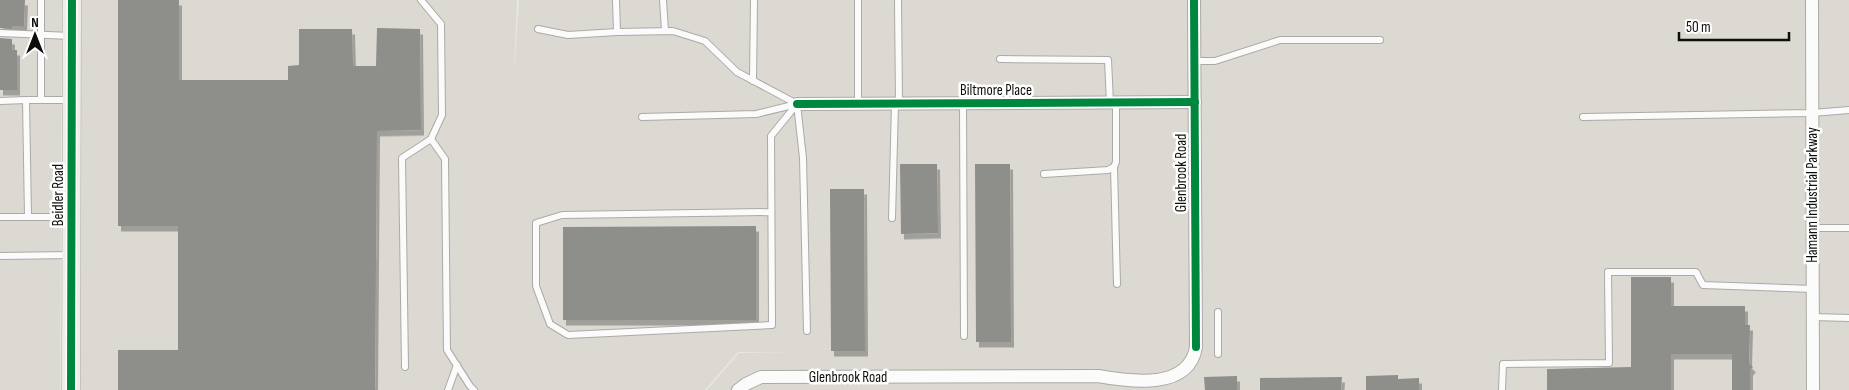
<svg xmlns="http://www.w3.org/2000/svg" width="1849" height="390" viewBox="0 0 1849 390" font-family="'Sofia Sans Condensed',sans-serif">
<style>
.built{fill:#dcd9d2}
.building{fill:#8e8e8b;filter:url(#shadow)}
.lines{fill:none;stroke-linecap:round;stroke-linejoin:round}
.lane-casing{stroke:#abaaa8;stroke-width:8}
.street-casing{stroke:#abaaa8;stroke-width:14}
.secondary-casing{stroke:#abaaa8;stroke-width:19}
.lane{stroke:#fcfbfb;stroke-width:6}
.street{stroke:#fcfbfb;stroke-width:12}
.secondary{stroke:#efeee8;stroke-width:18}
.cycleway-casing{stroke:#fff;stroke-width:11}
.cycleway{stroke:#00873e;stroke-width:8}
.labels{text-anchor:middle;stroke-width:5;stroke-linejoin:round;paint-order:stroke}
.street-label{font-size:15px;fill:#0d0d0b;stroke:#fff}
</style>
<defs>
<filter id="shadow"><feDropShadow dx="3" dy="5.5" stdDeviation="0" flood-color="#0004"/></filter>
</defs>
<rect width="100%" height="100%" fill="#e8e7e4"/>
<g class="built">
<path d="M0,0H62L60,390H0Z"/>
<path d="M81,0H517L514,76L519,0H1849V390H707L739,353L797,352H738L705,390H80Z"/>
</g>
<g class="building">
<path d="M0,0H25L24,26H12V29L0,28Z"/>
<path d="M118,0H179V80H288V66L299,65V29H352L353,66H376L377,28L420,29L421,130L377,131L375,390H118V350H178V226H118Z"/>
<path d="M0,38L12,39V50H17V90H0Z"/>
<path d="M900,164H937L938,233L901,234Z"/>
<path d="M975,164H1010L1011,342H976Z"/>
<path d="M830,189H864L865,351H831Z"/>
<path d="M756,226V320H563V227Z"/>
<path d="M1631,277H1671V306H1745V325H1750L1749,363L1753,367L1750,370V390H1732V354H1671V390H1547V369L1631,367Z"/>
<path d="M1398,375V379L1419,378V390H1366V376Z"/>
<path d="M1237,376V390H1205L1204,377Z"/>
<path d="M1342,377L1341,390H1260V378Z"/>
</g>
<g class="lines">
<g class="lane-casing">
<g id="lane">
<path d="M41,0V100"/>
<path d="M616,0L617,32L673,31L705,41L737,72L797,104"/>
<path d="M663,0L665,31"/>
<path d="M858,0V104"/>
<path d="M898,0L899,104"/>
<path d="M538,29L568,35L617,32"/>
<path d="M0,33L71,36"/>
<path d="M1000,59L1108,60L1110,103"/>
<path d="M1195,61H1215L1280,40H1380"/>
<path d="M753,81L754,0"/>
<path d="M0,101L26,100"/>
<path d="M797,104L803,158L807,331"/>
<path d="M963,104L964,336"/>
<path d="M642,117L756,114L797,104"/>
<path d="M1583,117L1812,113L1849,110"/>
<path d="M431,139L445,159L447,350L470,386L474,390"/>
<path d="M1114,167L1117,284"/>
<path d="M1044,174L1108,170L1114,167L1116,162V103"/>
<path d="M771,212L562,215L536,223V286L550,324L568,335L772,325L771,136L797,104"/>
<path d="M0,217H70"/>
<path d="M28,217L26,100H71"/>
<path d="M892,218L895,104"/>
<path d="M1813,228H1849"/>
<path d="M0,256L70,255"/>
<path d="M1813,317L1849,318"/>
<path d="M1218,354V312"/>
<path d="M405,367L402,158L431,139L442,115L441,24L421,0"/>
<path d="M448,390L457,365"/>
<path d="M1502,390L1503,364L1609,363L1608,272H1696L1703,285L1813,289"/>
</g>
</g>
<g class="street-casing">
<g id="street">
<path d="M1812,0L1813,390"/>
<path d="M797,104L1195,102"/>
<path d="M738,390L746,384L761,377L1098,376C1132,382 1189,390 1196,347L1194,0"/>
</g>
</g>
<g class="secondary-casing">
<path id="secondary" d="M71,390L72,0"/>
</g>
<use href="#lane" class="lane"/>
<use href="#street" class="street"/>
<use href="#secondary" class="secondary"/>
<g class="cycleway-casing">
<g id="cycleway">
<path d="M1194,0L1196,347"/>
<path d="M797,104L1195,102"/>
<path d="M71,390L72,0"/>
</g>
</g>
<use href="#cycleway" class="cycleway"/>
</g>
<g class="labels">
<g class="street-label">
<text x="996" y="95">Biltmore Place</text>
<text transform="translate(1181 173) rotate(-90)" y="5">Glenbrook Road</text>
<text transform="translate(58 195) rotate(-90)" y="5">Beidler Road</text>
<text transform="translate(1812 195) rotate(-90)" y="5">Hamann Industrial Parkway</text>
<text x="848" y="382">Glenbrook Road</text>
</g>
</g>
<g transform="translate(35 35)" stroke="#ffffff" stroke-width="4" paint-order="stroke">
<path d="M0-4L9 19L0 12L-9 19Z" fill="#0d0d0b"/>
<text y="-8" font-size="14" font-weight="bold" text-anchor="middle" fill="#0d0d0b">N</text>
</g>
<path d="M1679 32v8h110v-8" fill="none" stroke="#0d0d0b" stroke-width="2.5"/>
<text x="1686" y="32" font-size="15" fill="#0d0d0b" stroke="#ffffff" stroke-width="4" paint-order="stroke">50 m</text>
</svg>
